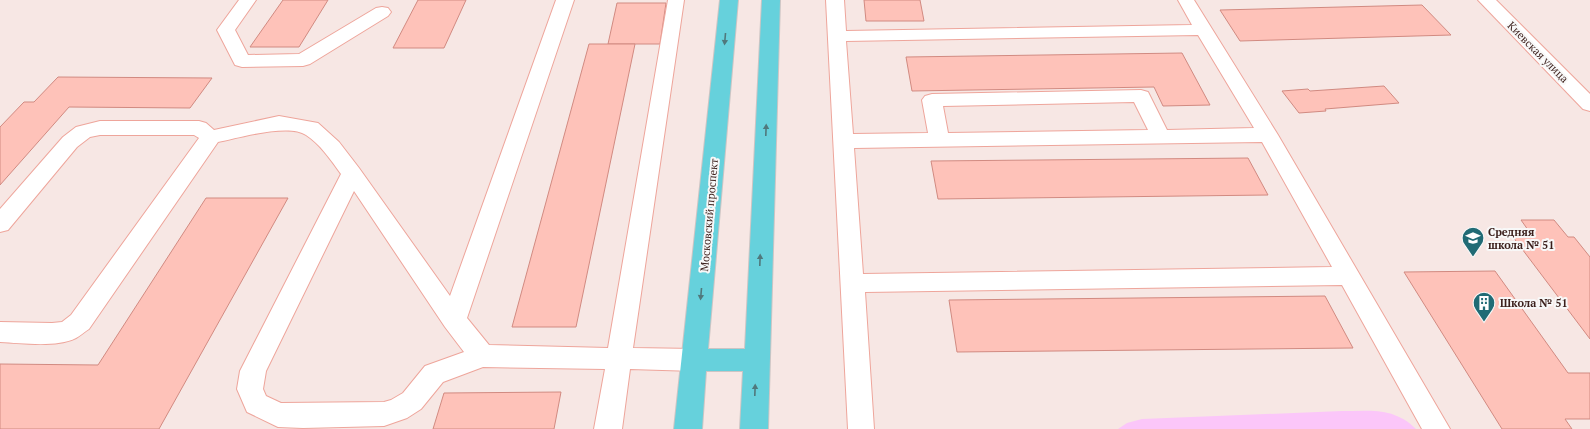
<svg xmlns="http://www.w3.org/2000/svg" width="1590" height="429" viewBox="0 0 1590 429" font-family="'PT Serif',serif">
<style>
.green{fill:#fbc6f9}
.building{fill:#fec2b9;stroke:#d18a81}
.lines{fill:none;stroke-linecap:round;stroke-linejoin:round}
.minor-casing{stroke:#eea59b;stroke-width:2}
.major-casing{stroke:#ccc5c4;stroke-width:2}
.minor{fill:#fff;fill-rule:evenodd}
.major{fill:#66d1dc;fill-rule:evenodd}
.oneway{fill:#50787c}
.labels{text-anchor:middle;stroke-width:4;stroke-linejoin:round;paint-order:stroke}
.street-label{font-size:11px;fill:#3b1f1b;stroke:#f8f8f8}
.poi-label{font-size:11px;font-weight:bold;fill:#3b1f1b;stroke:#f8f8f8;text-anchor:start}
</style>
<rect width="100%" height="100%" fill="#f7e7e4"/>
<path class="green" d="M1342,411C1371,411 1394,407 1416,429H1118L1127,423L1142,419Z"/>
<g class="building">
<path d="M283,0H328L299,47H250Z"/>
<path d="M418,0H466L444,48H393Z"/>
<path d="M864,0H920L924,21H866Z"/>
<path d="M617,3H666L660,44H608Z"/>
<path d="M1422,5L1451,35L1240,41L1220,10Z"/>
<path d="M589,44H635L576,327H512Z"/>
<path d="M1182,53L1210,105L1163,106L1154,87L912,91L906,57Z"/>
<path d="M58,77L212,78L190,108L69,107L0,185V127L24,102H34Z"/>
<path d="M1384,86L1399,103L1325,109L1326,111L1299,113L1282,91L1308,89L1310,91Z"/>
<path d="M1248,158L1268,195L938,199L931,161Z"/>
<path d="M206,198H288L159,429H0V364L98,365Z"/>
<path d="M1521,220H1554L1568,237H1574L1590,257V339L1513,237H1533Z"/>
<path d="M1495,271L1568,373H1590V419H1565L1572,429H1502L1404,272Z"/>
<path d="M1325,296L1353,348L957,352L949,300Z"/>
<path d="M561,392L554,429H433L444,393Z"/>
</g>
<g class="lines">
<g class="minor-casing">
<g id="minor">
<path d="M239,0H256L235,30L248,55L299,54L376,8L382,7L388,8L391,12L388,16L310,64L303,66L242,67L235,65L217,30Z"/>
<path d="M556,0H574L467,318L489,345L608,348L668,0H684L633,348L695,349L704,352L708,360L704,368L695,371L630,369L622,429H594L605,369L483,367L443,382L421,409L407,418L384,426L303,428L278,427L247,412L237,389L240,371L341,174C331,160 320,144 306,135C289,123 238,138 218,142L89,329C84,332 80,336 76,338C57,348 21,343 0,342V322L52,323L62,322L71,315L199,138L194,135H100L90,137L77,147L8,230L0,232V209L63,137L76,127L100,121H199L206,123L214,130L279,116L318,123L339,142L359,168L450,296ZM354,191L445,327L464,352L425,366L403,393L391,400L384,402L281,403L266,396L263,389L266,371Z"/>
<path d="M826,0H844L846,31L1192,25L1178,0H1194L1278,135L1450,429H1422L1342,285L865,292L874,429H848ZM1198,35L1254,128L1167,130L1148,92L1141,90L932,94L925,96L922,100L928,133L853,134L846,41ZM1134,102L1148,130L948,133L943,106ZM1262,142L1332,267L863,274L854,148Z"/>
<path d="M1478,0H1496L1590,94V111L1583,109Z"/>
</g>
</g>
<g class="major-casing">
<path id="major" d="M720,0H738L708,349H745L762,0H780L768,429H740L743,371H706L702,429H674Z"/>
</g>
<use href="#minor" class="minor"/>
<use href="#major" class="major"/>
</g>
<defs><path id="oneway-solid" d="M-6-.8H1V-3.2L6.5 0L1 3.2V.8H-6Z"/></defs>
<g class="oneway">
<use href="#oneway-solid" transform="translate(725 39) rotate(95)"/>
<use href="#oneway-solid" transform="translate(766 130) rotate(-88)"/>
<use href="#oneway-solid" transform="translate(760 260) rotate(-88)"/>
<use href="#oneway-solid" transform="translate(701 294) rotate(95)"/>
<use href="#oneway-solid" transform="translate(755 390) rotate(-88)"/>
</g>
<defs>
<g id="school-pin" transform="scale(1.15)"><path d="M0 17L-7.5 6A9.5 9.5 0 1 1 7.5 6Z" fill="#216b75" stroke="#f8f8f8"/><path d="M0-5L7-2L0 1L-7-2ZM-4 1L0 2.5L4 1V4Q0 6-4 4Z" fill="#fff"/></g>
<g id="building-pin" transform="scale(1.15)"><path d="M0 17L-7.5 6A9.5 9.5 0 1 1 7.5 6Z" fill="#216b75" stroke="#f8f8f8"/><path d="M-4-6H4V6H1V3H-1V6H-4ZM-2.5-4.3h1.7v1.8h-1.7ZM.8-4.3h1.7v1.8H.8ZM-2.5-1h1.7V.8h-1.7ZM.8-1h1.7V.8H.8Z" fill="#fff"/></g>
</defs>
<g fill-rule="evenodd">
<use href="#school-pin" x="1473" y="238"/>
<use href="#building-pin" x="1484" y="303"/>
</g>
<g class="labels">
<g class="street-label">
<text transform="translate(1538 52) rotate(45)" y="4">Киевская улица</text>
<text transform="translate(709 215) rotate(-85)" y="4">Московский проспект</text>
</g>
<g class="poi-label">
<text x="1488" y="236">Средняя<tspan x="1488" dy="13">школа № 51</tspan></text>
<text x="1500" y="307">Школа № 51</text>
</g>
</g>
</svg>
